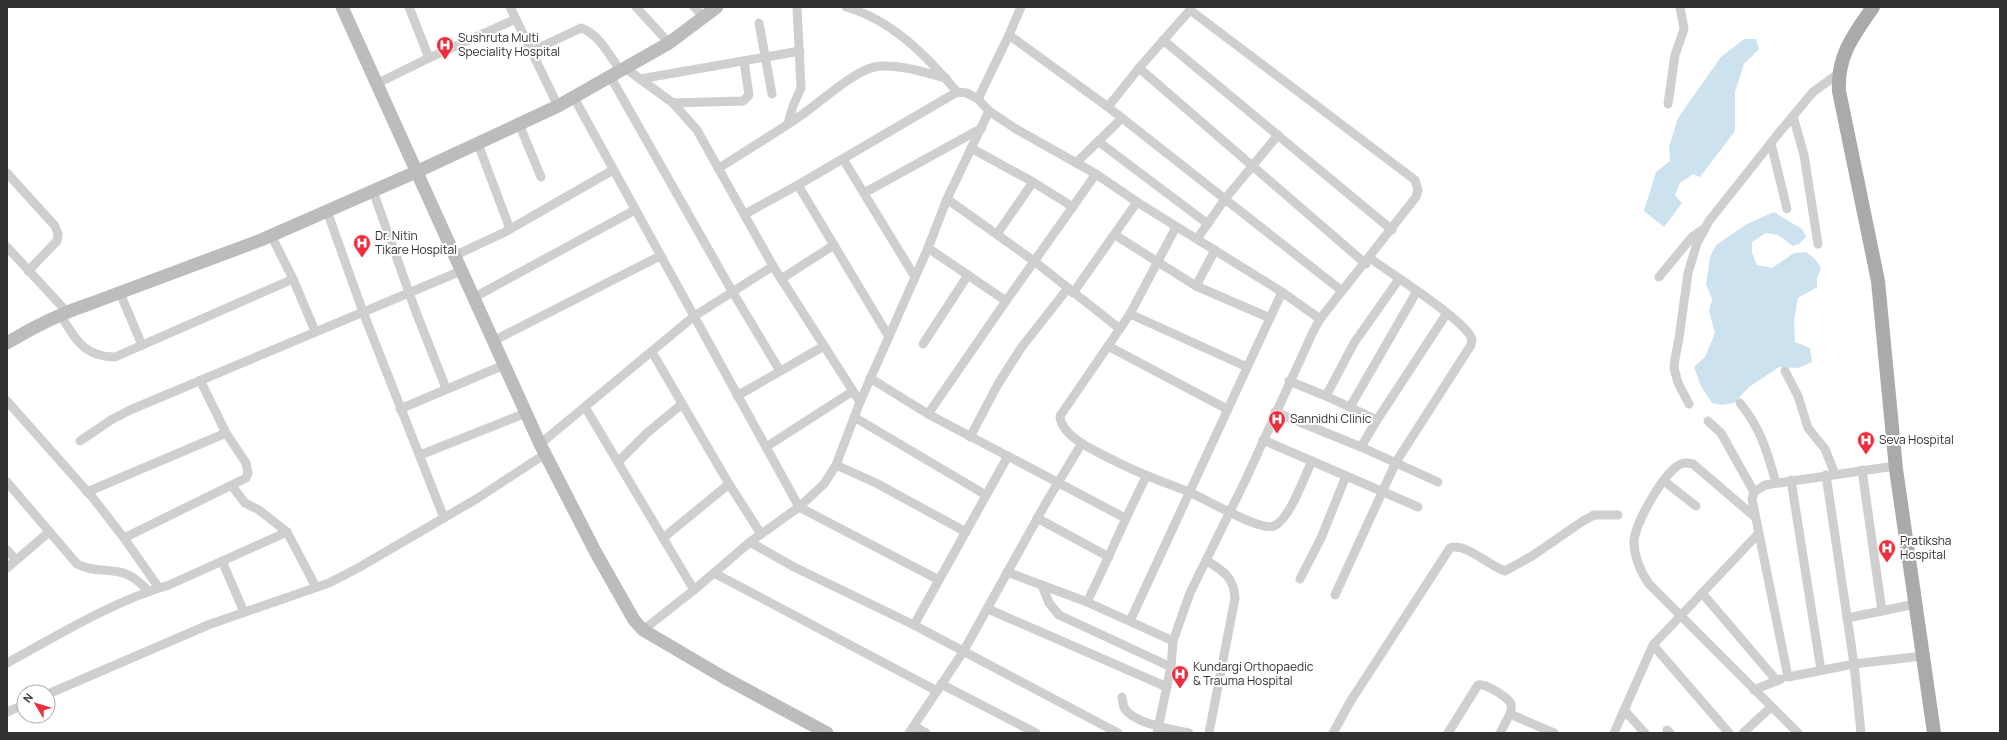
<svg xmlns="http://www.w3.org/2000/svg" width="2007" height="740" viewBox="0 0 2007 740" font-family="Manrope,sans-serif">
<style>
.water{fill:#cce2ef}
.lines{fill:none;stroke-linecap:round;stroke-linejoin:round}
.street{stroke:#cfcfcf;stroke-width:9}
.secondary{stroke:#bcbcbc;stroke-width:13}
.primary{stroke:#aaa;stroke-width:14}
.labels{text-anchor:middle;stroke-width:4;stroke-linejoin:round;paint-order:stroke}
.poi-label{font-size:12px;fill:#323232;stroke:#fff;text-anchor:start}
</style>
<rect width="100%" height="100%" fill="#fff"/>
<g class="water">
<path d="M1744,39H1756L1759,49L1744,64L1735,92V131L1700,177L1693,174L1680,183L1675,195L1682,203L1664,227L1644,211L1656,172L1670,161L1669,147L1678,118L1721,57Z"/>
<path d="M1774,212L1802,229L1806,237L1799,244L1793,246L1778,235L1766,233L1752,242V253L1757,265L1772,268L1794,253L1806,252L1815,259L1821,268L1817,279V287L1798,298L1794,320L1795,342L1810,348L1812,362L1798,368L1779,367L1749,387L1734,403L1722,405L1712,403L1701,386L1694,367L1705,357L1715,333L1709,311L1712,299L1706,284L1710,257L1716,245L1747,224Z"/>
</g>
<g class="lines">
<g class="street">
<path d="M510,7L558,106"/>
<path d="M636,7L669,43"/>
<path d="M694,7L704,17"/>
<path d="M846,7C892,20 927,56 957,92"/>
<path d="M759,23L772,94"/>
<path d="M1009,35L1108,107L1342,291"/>
<path d="M1163,40L1392,230"/>
<path d="M532,51L581,28C599,34 609,55 620,70"/>
<path d="M429,58L516,19"/>
<path d="M625,68L673,103L697,130L773,266"/>
<path d="M1139,68L1366,264"/>
<path d="M610,76L732,291L780,371"/>
<path d="M640,79L800,51"/>
<path d="M376,84L429,58L409,7"/>
<path d="M573,96L799,507L939,580"/>
<path d="M978,99L1009,35L1021,7"/>
<path d="M673,103L743,101L749,95L744,61"/>
<path d="M1668,104L1675,55L1684,29L1680,7"/>
<path d="M1108,107L1139,68L1190,10L1415,180L1418,190L1416,197L1320,319L1312,334L1246,479L1190,593L1173,641L1171,667L1157,733"/>
<path d="M1793,116L1804,155L1818,244"/>
<path d="M788,123L793,106L801,88L797,7"/>
<path d="M519,124L541,177"/>
<path d="M1099,142L1208,224"/>
<path d="M1771,143L1787,209"/>
<path d="M478,144L510,229"/>
<path d="M971,148L1033,182L1073,207"/>
<path d="M843,159L915,277"/>
<path d="M1076,163L1122,118"/>
<path d="M719,168C747,150 776,133 803,114C820,102 855,71 874,67C897,63 923,72 946,78"/>
<path d="M7,173L55,226L58,234L57,241L28,271"/>
<path d="M798,185L889,337"/>
<path d="M373,191L416,312L446,388"/>
<path d="M864,193L982,128"/>
<path d="M947,199L1034,261L1120,329"/>
<path d="M327,211L363,312L444,518"/>
<path d="M745,214L798,185L957,92L967,93L978,99L989,111L1016,129L1096,174L1137,202L1282,292L1320,319"/>
<path d="M1176,227L1130,314L1060,416C1061,438 1100,453 1117,462C1140,474 1163,482 1187,491C1204,498 1260,532 1274,526C1290,519 1304,477 1312,461"/>
<path d="M997,234L1033,182"/>
<path d="M271,235L293,279L315,331"/>
<path d="M1115,235L1196,286L1270,318"/>
<path d="M1197,239L1225,199L1278,135"/>
<path d="M7,247L66,311"/>
<path d="M928,248L1006,301"/>
<path d="M454,256L505,232L613,170"/>
<path d="M1659,277L1692,237L1705,228"/>
<path d="M781,279L834,245"/>
<path d="M1196,286L1215,250"/>
<path d="M120,293L142,345"/>
<path d="M1073,293L1137,202"/>
<path d="M473,298L635,210"/>
<path d="M60,314C74,338 84,357 115,357L293,279"/>
<path d="M1130,314L1247,367"/>
<path d="M493,341L660,256"/>
<path d="M923,344L968,275"/>
<path d="M1108,346L1227,409"/>
<path d="M652,352L729,484L761,534"/>
<path d="M1785,371L1798,396L1808,428L1825,449L1835,474"/>
<path d="M870,378L928,414L1125,518"/>
<path d="M1289,381L1326,396L1377,420L1447,313"/>
<path d="M737,396L824,346"/>
<path d="M1326,396L1354,343L1399,279"/>
<path d="M7,401L93,498L124,538L159,588"/>
<path d="M1740,403C1761,429 1767,451 1776,483"/>
<path d="M1689,404L1678,383L1674,368L1675,359L1679,338L1688,273L1697,243L1709,221L1778,134L1813,92L1838,74"/>
<path d="M585,407L694,590"/>
<path d="M1350,407L1417,291"/>
<path d="M400,409L504,365"/>
<path d="M1275,412L1361,447L1438,482"/>
<path d="M928,414L1006,301L1096,174"/>
<path d="M854,417L986,495"/>
<path d="M1708,421L1721,433L1754,492"/>
<path d="M970,437L998,384L1021,348L1068,288"/>
<path d="M1263,440L1418,507"/>
<path d="M80,441L111,420L130,410L461,271"/>
<path d="M540,444L693,317L773,266L860,402"/>
<path d="M766,447L853,391"/>
<path d="M1361,447L1377,420"/>
<path d="M420,455L526,413"/>
<path d="M618,462L647,433L682,404"/>
<path d="M836,465L876,483L966,532"/>
<path d="M1895,466L1765,485L1754,492L1752,499L1788,677L1854,664L1922,656"/>
<path d="M1862,470L1882,611L1915,604"/>
<path d="M1826,475L1854,664L1861,733"/>
<path d="M1146,477C1125,518 1108,560 1087,602L1173,641"/>
<path d="M1791,480L1821,670"/>
<path d="M1664,481L1696,506"/>
<path d="M7,482L77,564C94,573 109,568 126,574C135,577 142,585 149,591"/>
<path d="M232,486L245,503L259,510L287,532L316,587"/>
<path d="M87,492L226,433"/>
<path d="M1755,517L1693,464C1688,463 1685,462 1681,464C1665,470 1635,523 1634,541C1634,558 1640,571 1649,584L1798,733"/>
<path d="M1037,518L1109,557"/>
<path d="M124,538L246,478L248,473L246,463L226,433L200,380"/>
<path d="M663,538L729,484"/>
<path d="M750,542L794,567L914,625L1118,733"/>
<path d="M7,550L16,560"/>
<path d="M1206,560C1223,571 1234,577 1235,598L1209,733"/>
<path d="M222,561L244,612"/>
<path d="M7,568L49,532"/>
<path d="M1007,572L1087,602"/>
<path d="M714,573L937,691"/>
<path d="M1300,579L1321,538L1346,476"/>
<path d="M1042,585L1049,603L1059,615L1171,667"/>
<path d="M1702,593L1777,681"/>
<path d="M1335,595L1396,462L1471,345L1472,339C1464,319 1391,274 1370,258"/>
<path d="M988,609L1167,687"/>
<path d="M1847,618L1882,611"/>
<path d="M1130,621L1282,292"/>
<path d="M914,625L1008,456"/>
<path d="M643,630L694,590L750,542L799,507L824,484L836,465L860,402L928,248L947,199L989,111"/>
<path d="M1653,645L1729,733"/>
<path d="M7,663C59,635 111,602 169,585L287,532"/>
<path d="M941,684L1036,733"/>
<path d="M1754,690L1781,679"/>
<path d="M48,694L208,625L329,583L358,568L478,498L545,454"/>
<path d="M1122,697C1123,701 1123,706 1125,709C1135,724 1172,729 1189,733"/>
<path d="M1624,710L1645,733"/>
<path d="M7,712L24,705"/>
<path d="M914,726L926,733"/>
<path d="M1667,730L1670,733"/>
<path d="M909,733L963,652L1047,501L1082,443"/>
<path d="M1333,733L1350,702L1450,548C1465,542 1489,566 1505,571L1532,556L1583,521L1594,515H1618"/>
<path d="M1448,733L1478,685C1485,683 1508,697 1511,704C1512,707 1511,710 1510,714"/>
<path d="M1500,733L1510,714L1554,733"/>
<path d="M1614,733L1653,645L1758,534"/>
<path d="M1743,733L1771,707"/>
</g>
<g class="secondary">
<path d="M342,7L540,444L596,553L634,620L643,630L723,677L827,733"/>
<path d="M7,343C35,326 61,313 92,303L261,240L416,172L558,106L669,43L717,7"/>
</g>
<path class="primary" d="M1873,7C1854,35 1837,55 1839,91L1878,281L1896,469L1934,733"/>
</g>
<defs>
<g id="hospital-pin" transform="scale(0.9)"><path d="M0 17L-7.5 6A9.5 9.5 0 1 1 7.5 6Z" fill="#ef2e3d" stroke="#fff"/><path d="M-5-5h3v3.5h4V-5h3V5h-3V1.5h-4V5h-3Z" fill="#fff"/></g>
</defs>
<g fill-rule="evenodd">
<use href="#hospital-pin" x="445" y="45"/>
<use href="#hospital-pin" x="362" y="243"/>
<use href="#hospital-pin" x="1277" y="419"/>
<use href="#hospital-pin" x="1866" y="440"/>
<use href="#hospital-pin" x="1887" y="548"/>
<use href="#hospital-pin" x="1180" y="674"/>
</g>
<g class="labels">
<g class="poi-label">
<text x="458" y="42">Sushruta Multi<tspan x="458" dy="14">Speciality Hospital</tspan></text>
<text x="375" y="240">Dr. Nitin<tspan x="375" dy="14">Tikare Hospital</tspan></text>
<text x="1290" y="423">Sannidhi Clinic</text>
<text x="1879" y="444">Seva Hospital</text>
<text x="1900" y="545">Pratiksha<tspan x="1900" dy="14">Hospital</tspan></text>
<text x="1193" y="671">Kundargi Orthopaedic<tspan x="1193" dy="14">&amp; Trauma Hospital</tspan></text>
</g>
</g>
<rect width="2007" height="740" fill="none" stroke="#323232" stroke-width="16"/>
<g transform="translate(36 704) rotate(308)"><circle r="19" fill="#ffffff" stroke="#adadad"/>
<path d="M0-3L7 15L0 10L-7 15Z" fill="#ef2e3d"/>
<text y="-6" font-size="11" font-weight="bold" text-anchor="middle" fill="#323232">N</text>
</g>
</svg>
